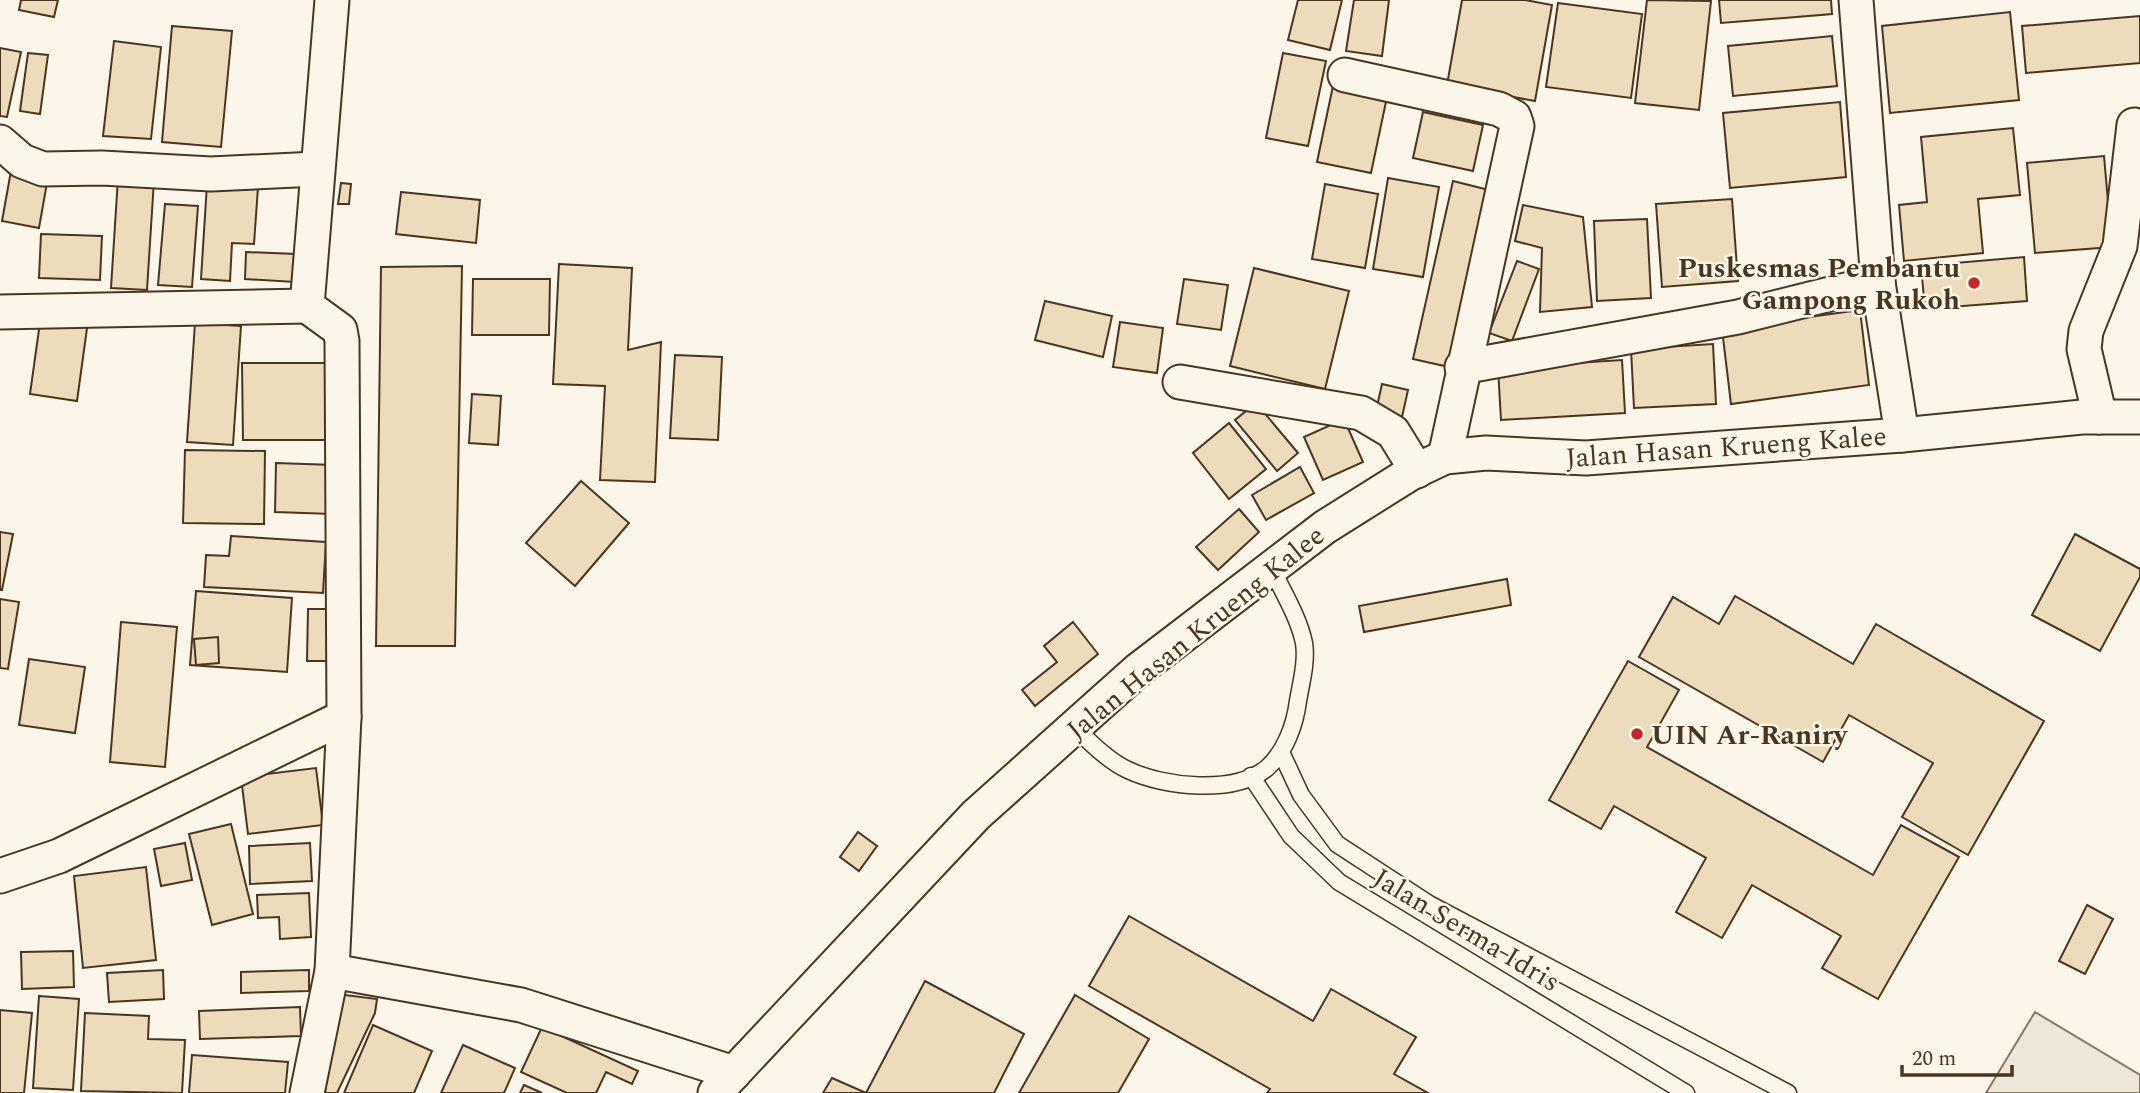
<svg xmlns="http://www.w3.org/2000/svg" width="2140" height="1093" viewBox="0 0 2140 1093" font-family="Spectral,serif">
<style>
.parking{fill:#ede7d9;stroke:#887966;stroke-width:2}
.building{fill:#ecdcbc;stroke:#4a3520;stroke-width:2}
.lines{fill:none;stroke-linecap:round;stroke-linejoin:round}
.lane-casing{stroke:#4a3520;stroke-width:19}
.street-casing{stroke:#4a3520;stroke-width:37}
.lane{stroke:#fbf6e9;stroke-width:16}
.street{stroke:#fbf6e9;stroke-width:33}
.poi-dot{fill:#c62828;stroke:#fbf6e9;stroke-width:2.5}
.labels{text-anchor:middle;stroke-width:5;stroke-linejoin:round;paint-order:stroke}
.poi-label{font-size:28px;font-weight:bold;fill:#4a3520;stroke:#fbf6e9;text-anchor:end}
.street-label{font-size:28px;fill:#4a3520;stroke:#fbf6e9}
</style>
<rect width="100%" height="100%" fill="#fbf6e9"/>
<path class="parking" d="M2035,1012L2140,1075V1093H1986Z"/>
<g class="building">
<path d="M21,0H58L54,17L19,10Z"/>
<path d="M1298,0H1342L1330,50L1288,40Z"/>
<path d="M1354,0H1389L1382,56L1346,51Z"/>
<path d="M1462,0H1525L1552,5L1535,101L1447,85Z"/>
<path d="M1647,0L1711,1L1699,110L1635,103Z"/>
<path d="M1719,0H1831L1832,14L1721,23Z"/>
<path d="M1558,3L1642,14L1631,98L1546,87Z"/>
<path d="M2010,12L2019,100L1890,113L1882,26Z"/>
<path d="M2140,16V63L2026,73L2022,26Z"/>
<path d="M172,26L232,31L221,147L162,142Z"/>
<path d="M1832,36L1837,86L1733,96L1728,46Z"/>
<path d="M114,41L161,47L151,139L103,136Z"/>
<path d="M0,48L21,52L7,117L0,116Z"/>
<path d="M28,53L48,55L40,114L20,111Z"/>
<path d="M1283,53L1326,61L1308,146L1266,138Z"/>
<path d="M1333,86L1387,97L1371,173L1317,162Z"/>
<path d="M1840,102L1846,177L1730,188L1723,113Z"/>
<path d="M1423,112L1483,125L1473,171L1413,158Z"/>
<path d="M2013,128L2020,195L1978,199L1983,253L1904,261L1899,205L1927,202L1921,137Z"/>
<path d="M2104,156L2112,247L2035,253L2027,163Z"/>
<path d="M11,171L48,177L39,228L2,221Z"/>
<path d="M118,178L154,180L147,290L111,288Z"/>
<path d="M1388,178L1439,187L1423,277L1373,269Z"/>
<path d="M1453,181L1489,190L1449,367L1413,359Z"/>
<path d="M341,183L351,184L349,204H338Z"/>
<path d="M207,184L258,187L254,244L232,243L230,281L201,279Z"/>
<path d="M1325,184L1378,194L1365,268L1312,259Z"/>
<path d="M401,192L480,200L476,243L396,234Z"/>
<path d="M1732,199L1738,281L1662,287L1656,204Z"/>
<path d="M165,204L198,206L192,287L158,285Z"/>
<path d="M1523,205L1583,217L1592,307L1540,312L1542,248L1515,241Z"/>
<path d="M1647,219L1651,298L1597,301L1594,221Z"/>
<path d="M41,234L102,236L100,280L39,278Z"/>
<path d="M246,252L296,254L295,282L245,279Z"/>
<path d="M2024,257L2027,301L1925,309L1921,266Z"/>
<path d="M1517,261L1539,269L1512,341L1489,333Z"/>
<path d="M559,264L632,268L628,350L661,342L655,482L600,480L605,386L553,384Z"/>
<path d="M462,266L455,646H376L381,267Z"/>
<path d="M1254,268L1349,291L1325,389L1230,366Z"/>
<path d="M473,279H550L549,335H472Z"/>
<path d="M1184,279L1228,285L1221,330L1177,324Z"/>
<path d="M1045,301L1112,316L1103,357L1035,340Z"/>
<path d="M1860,310L1869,385L1731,404L1722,329Z"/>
<path d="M41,315L88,321L77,401L30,394Z"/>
<path d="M1120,322L1163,328L1157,373L1113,367Z"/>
<path d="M195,323L241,326L233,445L187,442Z"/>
<path d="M1713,344L1716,404L1634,408L1631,349Z"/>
<path d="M675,355L722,357L718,440L670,438Z"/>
<path d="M1622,360L1625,413L1501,420L1498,368Z"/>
<path d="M242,363H332V440H243Z"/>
<path d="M1382,384L1408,390L1402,417L1376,411Z"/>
<path d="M472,394L501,396L498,445L469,443Z"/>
<path d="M1256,403L1298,453L1277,471L1235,420Z"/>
<path d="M1344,419L1363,462L1323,480L1304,437Z"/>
<path d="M1229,423L1266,469L1229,499L1193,453Z"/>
<path d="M185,450L265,451L264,524L183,523Z"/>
<path d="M276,463L334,465L332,514L275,512Z"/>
<path d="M1300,467L1314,493L1266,520L1252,495Z"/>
<path d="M581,481L629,523L575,586L526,543Z"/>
<path d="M1239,509L1259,532L1218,570L1196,547Z"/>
<path d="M0,532L13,534L2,590H0Z"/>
<path d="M2075,534L2140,569V577L2100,651L2032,615Z"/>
<path d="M231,536L326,542L323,593L204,587L206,555L229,556Z"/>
<path d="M1507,579L1511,605L1364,632L1359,606Z"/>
<path d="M196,591L292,598L287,672L190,665Z"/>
<path d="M1735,596L1853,664L1876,624L2044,721L1968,855L1902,817L1933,763L1849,715L1823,762L1639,657L1673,597L1719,624Z"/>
<path d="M0,599L19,602L8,669L0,668Z"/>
<path d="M308,609H333L331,661H307Z"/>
<path d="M121,622L177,627L165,767L110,762Z"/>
<path d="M1073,622L1098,654L1035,706L1022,690L1057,662L1044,646Z"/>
<path d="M218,637L219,663L196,665L194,639Z"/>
<path d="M29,659L85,667L75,733L19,725Z"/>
<path d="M1628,661L1679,690L1647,747L1873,875L1901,825L1959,857L1878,999L1822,968L1841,936L1752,885L1722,938L1676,912L1706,858L1614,806L1601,829L1549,800Z"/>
<path d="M316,768L323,825L248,834L241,777Z"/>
<path d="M231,824L253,914L212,925L189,834Z"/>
<path d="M858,832L877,846L859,871L840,857Z"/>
<path d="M185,843L192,880L161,886L154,849Z"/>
<path d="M310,843L312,881L250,884L249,846Z"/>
<path d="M146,867L156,960L83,968L74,876Z"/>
<path d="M309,893L311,937L280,939L279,917L258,918L257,895Z"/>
<path d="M2087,905L2113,919L2085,974L2059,961Z"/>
<path d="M1129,916L1313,1021L1331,989L1416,1037L1394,1074L1428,1093H1267L1270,1089L1089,986Z"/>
<path d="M73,951L74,987L22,989L21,952Z"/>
<path d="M163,970L164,999L109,1002L107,973Z"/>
<path d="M309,970V991L241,993V972Z"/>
<path d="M925,981L1024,1034L994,1093H866Z"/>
<path d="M337,994L377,999L375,1013L337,1093H325Z"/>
<path d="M1075,995L1149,1039L1118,1093H1019Z"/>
<path d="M39,996L79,999L73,1090L33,1088Z"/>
<path d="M300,1007L301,1036L200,1039L199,1011Z"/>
<path d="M0,1010L32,1013L24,1093H0Z"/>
<path d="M85,1013L149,1016L148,1039L185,1040L182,1093L81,1091Z"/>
<path d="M373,1025L432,1051L414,1093H344Z"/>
<path d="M542,1027L638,1071L632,1084L606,1072L596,1093H567L521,1072Z"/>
<path d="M463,1045L515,1068L504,1093H441Z"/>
<path d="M192,1055L288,1062L285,1093H189Z"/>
<path d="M832,1078L866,1093H823Z"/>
<path d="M524,1085L542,1093H520Z"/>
</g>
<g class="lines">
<g class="lane-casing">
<g id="lane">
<path d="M1074,726C1089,742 1108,761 1128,770C1164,787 1234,795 1267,768C1285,752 1295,725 1298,701C1301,683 1307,662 1304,643C1299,618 1283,592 1272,569"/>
<path d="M1281,752L1301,795L1337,844L1429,904L1788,1093"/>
<path d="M1251,776L1291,836L1339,882L1686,1093"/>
</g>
</g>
<g class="street-casing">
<g id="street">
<path d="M1856,0L1878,282L1902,435"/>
<path d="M1345,75L1499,109L1514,117L1517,126L1445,457"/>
<path d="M0,142L22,161L43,169L102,168L211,174L317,169"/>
<path d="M0,312L307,306"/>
<path d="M1462,367L1738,317L1878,282"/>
<path d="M1180,382L1361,413L1393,432L1417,471"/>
<path d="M2100,417L2084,349L2086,331L2120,246L2134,125"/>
<path d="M0,876L59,856L344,717"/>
<path d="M332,971L521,1005L734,1073"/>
<path d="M307,1093L332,971L344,717L342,341L340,330L307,306L332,0"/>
<path d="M715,1093L976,815L1138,670L1325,527L1411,473L1445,457L1486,453L1586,458L1902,435L2082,417H2140"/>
</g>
</g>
<use href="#lane" class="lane"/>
<use href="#street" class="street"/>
</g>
<g class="poi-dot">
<circle cx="1974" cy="283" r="7"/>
<circle cx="1637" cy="734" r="7"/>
</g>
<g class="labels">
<g class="poi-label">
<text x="1960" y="277">Puskesmas Pembantu<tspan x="1960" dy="32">Gampong Rukoh</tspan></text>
<text x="1651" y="744" text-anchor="start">UIN Ar-Raniry</text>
</g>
<g class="street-label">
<text transform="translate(1726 446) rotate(-4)" y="10">Jalan Hasan Krueng Kalee</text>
<text transform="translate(1195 632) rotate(-39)" y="10">Jalan Hasan Krueng Kalee</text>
<text transform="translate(1467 929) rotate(31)" y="10">Jalan Serma Idris</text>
</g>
</g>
<path d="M1902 1065v10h110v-10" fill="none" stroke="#4a3520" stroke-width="3.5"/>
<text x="1912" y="1065" font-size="21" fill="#4a3520" stroke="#fbf6e9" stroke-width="5" paint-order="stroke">20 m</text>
</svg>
